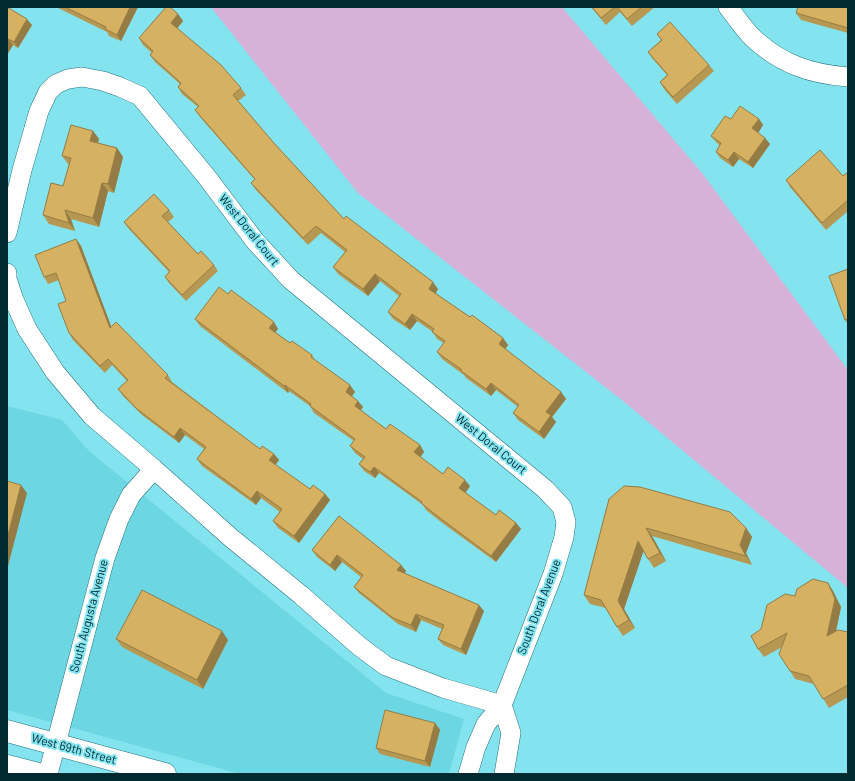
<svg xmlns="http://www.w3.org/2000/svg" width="855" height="781" viewBox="0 0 855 781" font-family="Barlow,sans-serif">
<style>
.built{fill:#6cd7e3}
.grass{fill:#d7b2d8}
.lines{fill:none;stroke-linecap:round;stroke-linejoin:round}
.minor-casing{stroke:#247179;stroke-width:20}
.major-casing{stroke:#247179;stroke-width:23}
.minor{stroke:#fff;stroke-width:19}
.major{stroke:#fff;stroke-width:22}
.wall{fill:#b79853}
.shaded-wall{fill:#957c44}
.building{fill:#d5b161;stroke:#957c44}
.labels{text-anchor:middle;stroke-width:4;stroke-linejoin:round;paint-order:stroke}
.street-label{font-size:12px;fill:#002a2f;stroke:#83e3ef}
</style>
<rect width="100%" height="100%" fill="#83e3ef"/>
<path class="built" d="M7,406L62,420L89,451L386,693L464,719L449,774H240L7,710Z"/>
<path class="grass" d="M211,7H562L702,173L848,370V588L623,401L358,193Z"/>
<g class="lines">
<g class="minor-casing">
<g id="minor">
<path d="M728,7C736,17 744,29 753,38C781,64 810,74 848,77"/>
<path d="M7,233L22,170L39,111L48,92L56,84L68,79L82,77L103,81L120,87L140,96L206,176L255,241L291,280L545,489L562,507L566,522L564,537L553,574L502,705L486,724L476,747L468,774"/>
<path d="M7,273V279L14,300L27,329L55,372L92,416L154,469L230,537L301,595L359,646L386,666L443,688L502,705"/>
<path d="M502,705L511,733L504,774"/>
<path d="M48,774L105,558L119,519L131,495L154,469"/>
</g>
</g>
<g class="major-casing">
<g id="major">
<path d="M7,731L165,774"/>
<path d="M7,766L38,774"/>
</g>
</g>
<use href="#minor" class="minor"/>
<use href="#major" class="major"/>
</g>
<g class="wall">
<path d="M7,7L32,25L18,48L13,45L7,55Z"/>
<path d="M56,7H138L121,41L109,36L107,32Z"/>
<path d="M591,7H655L632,26L620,12L606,25Z"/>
<path d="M848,7V33L801,20L796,13Z"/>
<path d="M178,14L183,21L177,28L241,88L246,95L238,101L273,142L344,219L438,289L435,293L470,317L503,338L508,345L505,349L561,392L566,399L552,417L556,422L544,439L518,420L513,413L518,407L496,390L491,396L466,378L464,375L442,359L437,352L444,343L437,339L433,332L417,321L410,330L393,319L388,312L399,296L380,281L368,296L338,274L333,267L345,252L321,233L308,245L256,190L251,183L255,180L200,117L195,110L198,107L182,94L178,87L180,84L155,62L150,55L152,53L143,45L139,38Z"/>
<path d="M657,34L709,65L714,71L677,104L664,89L660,82L667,75L652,58L648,52L661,40Z"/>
<path d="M731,119H759L763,125L758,133L770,144L753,168L739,159L733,167L720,158L716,152L720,146L716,142L711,136Z"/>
<path d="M93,131L99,139L98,143L117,148L123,157L114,193L108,191L99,227L71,219L75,231L49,224L43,215L63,186L69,165L62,156Z"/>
<path d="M848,172V211L826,230L790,187L786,180L843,176Z"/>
<path d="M169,210L174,217L168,222L198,254L214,265L218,271L186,301L169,283L165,277L169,272L128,228L124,222Z"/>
<path d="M76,239L81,246L111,326L168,375L172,382L260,449L274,454L279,460L275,465L310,489L325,494L330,500L299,543L278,528L273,521L280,512L261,498L256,505L202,466L197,459L204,449L185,435L179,443L142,415L123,396L118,389L127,381L112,365L105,373L73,340L69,333L66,301L59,280L48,284L44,277Z"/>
<path d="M848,269V324L845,320Z"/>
<path d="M228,294L278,329L275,332L290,343L312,355L315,360L355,392L352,396L363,407L361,410L386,429L420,445L424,452L420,457L443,474L470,486L465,493L496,515L516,523L521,529L496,562L441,522L426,510L423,505L379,473L375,478L364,471L359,464L363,459L355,453L350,446L354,441L314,413L310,406L289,391L288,393L200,326L195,319Z"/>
<path d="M609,499L746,528L752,537L746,553L752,565L652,536L666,561L654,568L643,551L624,609L635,628L623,636L617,627L606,608L590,604L584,595Z"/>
<path d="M312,550L401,565L406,571L404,574L484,611L466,655L443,645L438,639L442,629L421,620L416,632L398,624L359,593L354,587L361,577L342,562L335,571L317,557Z"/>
<path d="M828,583L833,591L841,607L836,631L848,632V697L829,708L814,684L795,679L790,671L782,647L764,657L758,649L761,629L795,596Z"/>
<path d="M116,639L228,640L203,689L122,647Z"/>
<path d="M435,723L440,730L430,767L380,754L376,748Z"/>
</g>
<g class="shaded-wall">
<path d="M130,7H138L121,41L117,35Z"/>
<path d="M178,14L183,21L176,30L171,23Z"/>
<path d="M27,19L32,25L18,48L14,42Z"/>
<path d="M8,39L13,45L7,55V41Z"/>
<path d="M759,119L763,125L757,135L752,128Z"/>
<path d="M93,131L99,139L96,149L90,141Z"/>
<path d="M765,138L770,144L753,168L748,162Z"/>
<path d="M117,148L123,157L114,193L108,184Z"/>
<path d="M734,152L739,159L733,167L728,160Z"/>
<path d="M102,183L108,191L99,227L93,218Z"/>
<path d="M65,210L71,219L75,231L69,223Z"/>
<path d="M76,239L81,246L114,334L110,328Z"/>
<path d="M375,274L380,281L368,296L363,289Z"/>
<path d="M433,282L438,289L434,296L429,289Z"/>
<path d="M412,314L417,321L410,330L405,324Z"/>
<path d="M274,322L278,329L274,334L269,328Z"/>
<path d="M503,338L508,345L504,351L499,344Z"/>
<path d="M491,383L496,390L491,396L486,389Z"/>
<path d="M285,385L289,391L288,393L284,386Z"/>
<path d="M350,385L355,392L350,398L346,392Z"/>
<path d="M561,392L566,399L552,417L556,422L544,439L539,432L546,412Z"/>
<path d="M358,401L363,407L359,412L355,406Z"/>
<path d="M180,428L185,435L179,443L174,437Z"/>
<path d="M420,445L424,452L419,459L414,452Z"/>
<path d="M274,454L279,460L274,467L269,460Z"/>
<path d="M374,467L379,473L375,478L370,472Z"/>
<path d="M465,480L470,486L464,495L459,488Z"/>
<path d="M21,485L27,493L7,570V539Z"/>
<path d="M257,491L261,498L256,505L251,499Z"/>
<path d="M325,494L330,500L299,543L294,536Z"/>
<path d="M516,523L521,529L496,562L491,556Z"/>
<path d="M646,528L652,536L666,561L660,553Z"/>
<path d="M746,528L752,537L746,553L752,565L746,556L740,545Z"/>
<path d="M638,541L644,550L624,609L635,628L629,620L618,601Z"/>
<path d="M337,555L342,562L335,571L330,565Z"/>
<path d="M401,565L406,571L402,577L397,570Z"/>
<path d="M828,583L833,591L841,607L833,645L827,636Z"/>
<path d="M479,605L484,611L466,655L461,649Z"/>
<path d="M416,614L421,620L416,632L411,625Z"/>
<path d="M222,631L228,640L203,689L197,680Z"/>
<path d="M435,723L440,730L430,767L425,761Z"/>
</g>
<g class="building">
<path d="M7,7L27,19L14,42L8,39L7,41Z"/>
<path d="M65,7H130L117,35L105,29L106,27Z"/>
<path d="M166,7H170L178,14L171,23L221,65L241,88L233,95L273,142L344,219L346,216L433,282L429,289L470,317L472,315L503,338L499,344L561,392L546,412L551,415L539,432L513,413L519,405L491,383L486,389L461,371L462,370L437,352L445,341L432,332L434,329L412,314L405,324L388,312L401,294L375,274L363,289L333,267L347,250L316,226L303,238L251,183L255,179L195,110L199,106L178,87L181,83L150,55L153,51L139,38Z"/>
<path d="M592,7H615L601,18Z"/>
<path d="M617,7H642L627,19Z"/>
<path d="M798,7H848V28L796,13Z"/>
<path d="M670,22L709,65L673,97L660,82L668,75L648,52L662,40L657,34Z"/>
<path d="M740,106L759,119L752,128L765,138L748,162L734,152L728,160L716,152L721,143L711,136L725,116L731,119Z"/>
<path d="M71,125L93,131L90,141L117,148L108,184L102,183L93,218L65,210L69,223L43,215L51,183L63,186L71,158L62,156Z"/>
<path d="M820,150L843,176L848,172V200L822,223L786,180Z"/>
<path d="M154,194L169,210L162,216L198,254L201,251L214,265L182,295L165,277L170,271L124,222Z"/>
<path d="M76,239L110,328L116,322L168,375L165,378L260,449L262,446L274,454L269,460L310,489L313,485L325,494L294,536L273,521L282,509L257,491L251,499L197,459L206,447L180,428L174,437L137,409L118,389L128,380L108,359L100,366L69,333L58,304L66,301L56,273L44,277L35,255Z"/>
<path d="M848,269V319L845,320L829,276Z"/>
<path d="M219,287L228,294L231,290L274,322L269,328L290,343L292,341L312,355L311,357L350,385L346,392L358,401L355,406L386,429L390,424L420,445L414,452L443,474L448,467L465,480L459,488L496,515L499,510L516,523L491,556L436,515L421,503L422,502L374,467L370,472L359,464L365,457L350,446L355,439L310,406L311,404L285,385L284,386L195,319Z"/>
<path d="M7,481L21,485L7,539Z"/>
<path d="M624,486L640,487L730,512L746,528L740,545L746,556L646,528L660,553L648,559L638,541L618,601L629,620L617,627L601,600L584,595L609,499Z"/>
<path d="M339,516L401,565L397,570L479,605L461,649L438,639L444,625L416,614L411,625L393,618L354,587L363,575L337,555L330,565L312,550Z"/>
<path d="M813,579L828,583L835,599L827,636L838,630L848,632V685L823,699L809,676L790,671L779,654L787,633L758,649L751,636L761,629L767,605L785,594L795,596L797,589Z"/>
<path d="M142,590L222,631L197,680L116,639Z"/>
<path d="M385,710L435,723L425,761L376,748Z"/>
</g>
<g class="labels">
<g class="street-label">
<text transform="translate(249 230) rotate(51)" y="4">West Doral Court</text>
<text transform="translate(491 444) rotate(39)" y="4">West Doral Court</text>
<text transform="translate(539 607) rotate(-69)" y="4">South Doral Avenue</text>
<text transform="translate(89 616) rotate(-75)" y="4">South Augusta Avenue</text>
<text transform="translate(74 749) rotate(15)" y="4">West 69th Street</text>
</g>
</g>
<rect width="855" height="781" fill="none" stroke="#002a2f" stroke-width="16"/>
</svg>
